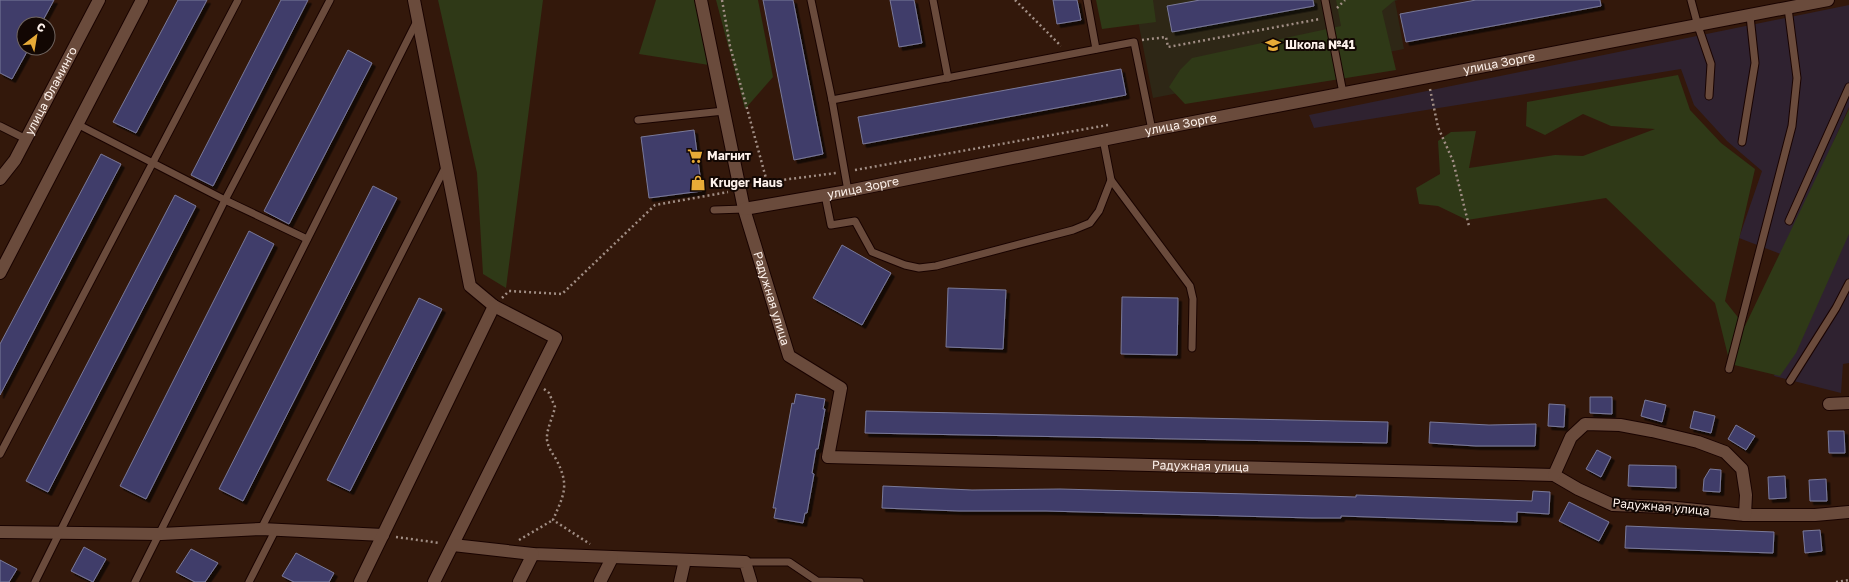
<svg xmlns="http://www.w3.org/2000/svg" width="1849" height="582" viewBox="0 0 1849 582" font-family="'Golos Text',sans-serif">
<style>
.industrial{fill:#2f2230}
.education{fill:#2e2716}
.green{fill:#2f3917}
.building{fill:#413e6b;stroke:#797999;filter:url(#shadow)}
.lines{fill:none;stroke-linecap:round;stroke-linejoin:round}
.service-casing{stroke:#190300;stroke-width:9}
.minor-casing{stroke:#190300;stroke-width:14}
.path{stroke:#a18e85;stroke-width:2.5;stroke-dasharray:2 3;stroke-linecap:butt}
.service{stroke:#6a4b3c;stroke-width:7}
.minor{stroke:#6a4b3c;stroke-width:12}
.labels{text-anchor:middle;stroke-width:4;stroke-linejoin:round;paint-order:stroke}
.poi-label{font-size:12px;font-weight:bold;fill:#fdf1eb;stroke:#120703;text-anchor:start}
.street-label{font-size:12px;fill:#fdf1eb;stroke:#120703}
</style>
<defs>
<filter id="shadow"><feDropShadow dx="3.5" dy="3.5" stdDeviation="0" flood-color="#0009"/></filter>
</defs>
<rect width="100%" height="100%" fill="#33180b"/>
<g class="industrial">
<path d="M1849,5V107L1783,255L1739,238L1762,171L1727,141L1694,105L1681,69L1314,128L1309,115Z"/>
<path d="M1849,210V363L1843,364L1841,393L1774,376Z"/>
</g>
<path class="education" d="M1134,0H1398L1395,1L1404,49L1153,98Z"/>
<g class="green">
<path d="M438,0H543L506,288L483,274L477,173Z"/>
<path d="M656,0H699L709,65L639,54Z"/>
<path d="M716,0H758L773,77L745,109Z"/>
<path d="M1096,0H1153L1156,22L1102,29Z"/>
<path d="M1336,0H1395L1382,11L1396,70L1185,104L1169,87L1180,70L1192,58L1341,26Z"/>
<path d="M1678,75L1690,110L1721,143L1755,169L1725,301L1745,326L1849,109V234L1796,353L1780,376L1730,364L1715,303L1606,198L1467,220L1438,206L1419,204L1416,188L1440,174L1438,141L1451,132L1476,131L1469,168L1555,155L1583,156L1655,129L1611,126L1583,114L1545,135L1526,126L1527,102Z"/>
</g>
<g class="building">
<path d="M0,0H54L41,24H24V48H29L12,79L0,73Z"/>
<path d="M178,0H207L136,133L113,122Z"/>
<path d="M281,0H308L213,186L191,175Z"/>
<path d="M763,0H793L823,154L794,160Z"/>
<path d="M890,0H914L922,43L899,47Z"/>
<path d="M1053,0H1077L1081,20L1057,24Z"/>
<path d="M1200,0H1313L1314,6L1172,32L1167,6Z"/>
<path d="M1476,0H1600L1601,6L1406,42L1400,14Z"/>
<path d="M348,50L372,63L289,224L264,211Z"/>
<path d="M1121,69L1126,95L863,144L858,117Z"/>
<path d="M694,130L702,191L649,198L641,137Z"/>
<path d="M101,154L121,164L0,395V344Z"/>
<path d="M373,186L397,198L243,501L219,489Z"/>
<path d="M175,195L196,206L48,492L26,481Z"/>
<path d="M249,231L274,244L146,499L120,486Z"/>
<path d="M842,245L891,273L862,325L813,298Z"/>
<path d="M948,288L1006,290L1003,349L946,347Z"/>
<path d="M1122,297L1178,298L1177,355L1121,354Z"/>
<path d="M419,298L442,309L350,491L327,480Z"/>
<path d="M796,394L825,399L823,409H825L818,449H816L812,473L814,474L807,513H805L803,523L774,518L776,508H773L792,403L794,404Z"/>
<path d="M1590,397H1612V414L1590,413Z"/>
<path d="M1645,400L1666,405L1662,422L1641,416Z"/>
<path d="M1549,404L1565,405L1564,427L1548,426Z"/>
<path d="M866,411L1388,422L1387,443L865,433Z"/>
<path d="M1694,411L1715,416L1711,433L1690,428Z"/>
<path d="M1430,422L1489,425L1536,424L1535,446H1476L1429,443Z"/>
<path d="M1736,425L1755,436L1746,450L1728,439Z"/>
<path d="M1828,431H1844L1845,453H1829Z"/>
<path d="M1597,450L1611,457L1601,477L1586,469Z"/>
<path d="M1629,465L1676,466V488L1628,486Z"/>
<path d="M1710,469L1721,470L1720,492L1703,491L1704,479Z"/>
<path d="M1785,476L1786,498L1769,499L1768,477Z"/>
<path d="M1826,479L1827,501H1810L1809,480Z"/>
<path d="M883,486L972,490L1060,489L1325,496L1356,497V495L1532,501L1533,491L1550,492L1549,514L1517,512V522L1341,516V518H1312L1046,511H959L882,508Z"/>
<path d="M1569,502L1609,522L1599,541L1559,521Z"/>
<path d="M1626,526L1774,532L1773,553L1625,548Z"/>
<path d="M1820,530L1822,551L1805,553L1803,531Z"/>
<path d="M84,547L106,559L93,582L71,571Z"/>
<path d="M191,549L218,563L205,582H195L176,572Z"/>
<path d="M296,553L334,573L329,582H294L282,576Z"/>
<path d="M0,560L17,569L9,582H0Z"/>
</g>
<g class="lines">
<g class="service-casing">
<g id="service">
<path d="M811,0L832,100L848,191"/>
<path d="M933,0L948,78"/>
<path d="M1087,0L1096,49"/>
<path d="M1325,0L1343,93"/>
<path d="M1691,0L1698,26L1711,64L1709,96"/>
<path d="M832,100L1134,42L1152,130"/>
<path d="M638,120L724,111"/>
<path d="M77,124L225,200L307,239"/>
<path d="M0,126L26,139"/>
<path d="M1103,139L1111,180L1190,286L1193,299L1192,348"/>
<path d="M1742,142L1755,63L1750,16"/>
<path d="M825,195L831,225L855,221L872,252L905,265L919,268L936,266L1073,230L1090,223L1099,211L1111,180"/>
<path d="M714,210L744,209"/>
<path d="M1789,221L1849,87"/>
<path d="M1729,369L1792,126L1797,78L1788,8"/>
<path d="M1790,381L1836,308L1849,283"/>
<path d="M0,454L238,0"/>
<path d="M261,529L446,166"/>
<path d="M745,562H789L817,581L860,582"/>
<path d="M35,582L225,200L330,0"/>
<path d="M135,582L418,19"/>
<path d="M249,582L275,531"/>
</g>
</g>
<g class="minor-casing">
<g id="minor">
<path d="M414,0L470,286L494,306L556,338L434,582"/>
<path id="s1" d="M701,0L744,209L789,356L841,388L828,457L1554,475L1578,489L1613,505L1667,507L1745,515H1815L1849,512"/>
<path id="s2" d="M0,179L15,160L99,0"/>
<path id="s3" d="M744,209L848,191L1152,130L1828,0"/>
<path d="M0,273L142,0"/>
<path d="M1829,404L1849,403"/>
<path d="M1554,475L1571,437L1585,424L1620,425L1652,431L1698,442L1725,452L1742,469L1746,495L1745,515"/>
<path d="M0,532L161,534L261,529L383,535"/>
<path d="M453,545L533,554L745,562L751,582"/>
<path d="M360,582L494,306"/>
<path d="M519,582L533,554"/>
<path d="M600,582L612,558"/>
<path d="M680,582L685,560"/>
</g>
</g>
<g class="path">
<path d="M722,0L730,46L767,182L836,173"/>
<path d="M1015,0L1061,46"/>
<path d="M1337,8L1345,0"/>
<path d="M1142,40L1166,37L1168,47L1320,19"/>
<path d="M1430,89L1438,127L1453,161L1469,226"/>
<path d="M855,170L1108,125"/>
<path d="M752,186L767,182"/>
<path d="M502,298L509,291L562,294L655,205L728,192"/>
<path d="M544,389L549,393L555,407C553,417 546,430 547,440C548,447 552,453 556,459C570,486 564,494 553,520L590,544"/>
<path d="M396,537L440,543"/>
<path d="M519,540L553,520"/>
<path d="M1836,582L1849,580"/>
</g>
<use href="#service" class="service"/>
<use href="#minor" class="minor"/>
</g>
<defs>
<g id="school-bare" transform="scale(1.2)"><path d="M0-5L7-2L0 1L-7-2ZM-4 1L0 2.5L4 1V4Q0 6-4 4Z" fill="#e8ab37" stroke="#120703" stroke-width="2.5" paint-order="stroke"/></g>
<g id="supermarket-bare" transform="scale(1.2)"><path d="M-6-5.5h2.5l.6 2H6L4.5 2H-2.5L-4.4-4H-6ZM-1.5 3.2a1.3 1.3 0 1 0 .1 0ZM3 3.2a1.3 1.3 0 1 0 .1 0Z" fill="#e8ab37" stroke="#120703" stroke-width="2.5" paint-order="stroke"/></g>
<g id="shop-bare" transform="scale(1.2)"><path d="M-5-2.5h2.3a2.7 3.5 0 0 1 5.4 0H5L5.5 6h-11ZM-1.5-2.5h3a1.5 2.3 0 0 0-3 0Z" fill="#e8ab37" stroke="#120703" stroke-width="2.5" paint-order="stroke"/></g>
</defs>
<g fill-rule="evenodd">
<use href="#school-bare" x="1273" y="45"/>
<use href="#supermarket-bare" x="695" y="156"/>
<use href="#shop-bare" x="698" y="183"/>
</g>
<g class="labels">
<g class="poi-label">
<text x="1285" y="49">Школа №41</text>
<text x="707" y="160">Магнит</text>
<text x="710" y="187">Kruger Haus</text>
</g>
<g class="street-label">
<text dy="4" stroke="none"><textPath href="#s3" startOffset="769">улица Зорге</textPath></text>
<text dy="4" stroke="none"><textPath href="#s2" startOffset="102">улица Фламинго</textPath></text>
<text dy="4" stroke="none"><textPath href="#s3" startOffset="445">улица Зорге</textPath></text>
<text dy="4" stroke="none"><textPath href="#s3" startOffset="121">улица Зорге</textPath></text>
<text dy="4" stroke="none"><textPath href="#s1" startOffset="307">Радужная улица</textPath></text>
<text dy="4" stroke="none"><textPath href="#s1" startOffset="871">Радужная улица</textPath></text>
<text transform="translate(1661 507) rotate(5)" y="4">Радужная улица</text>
</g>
</g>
<g transform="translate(36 36) rotate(31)"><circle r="19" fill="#120703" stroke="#706560"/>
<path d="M0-3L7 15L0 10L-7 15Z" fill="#e8ab37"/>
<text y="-6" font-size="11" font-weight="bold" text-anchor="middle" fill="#fdf1eb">С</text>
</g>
</svg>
